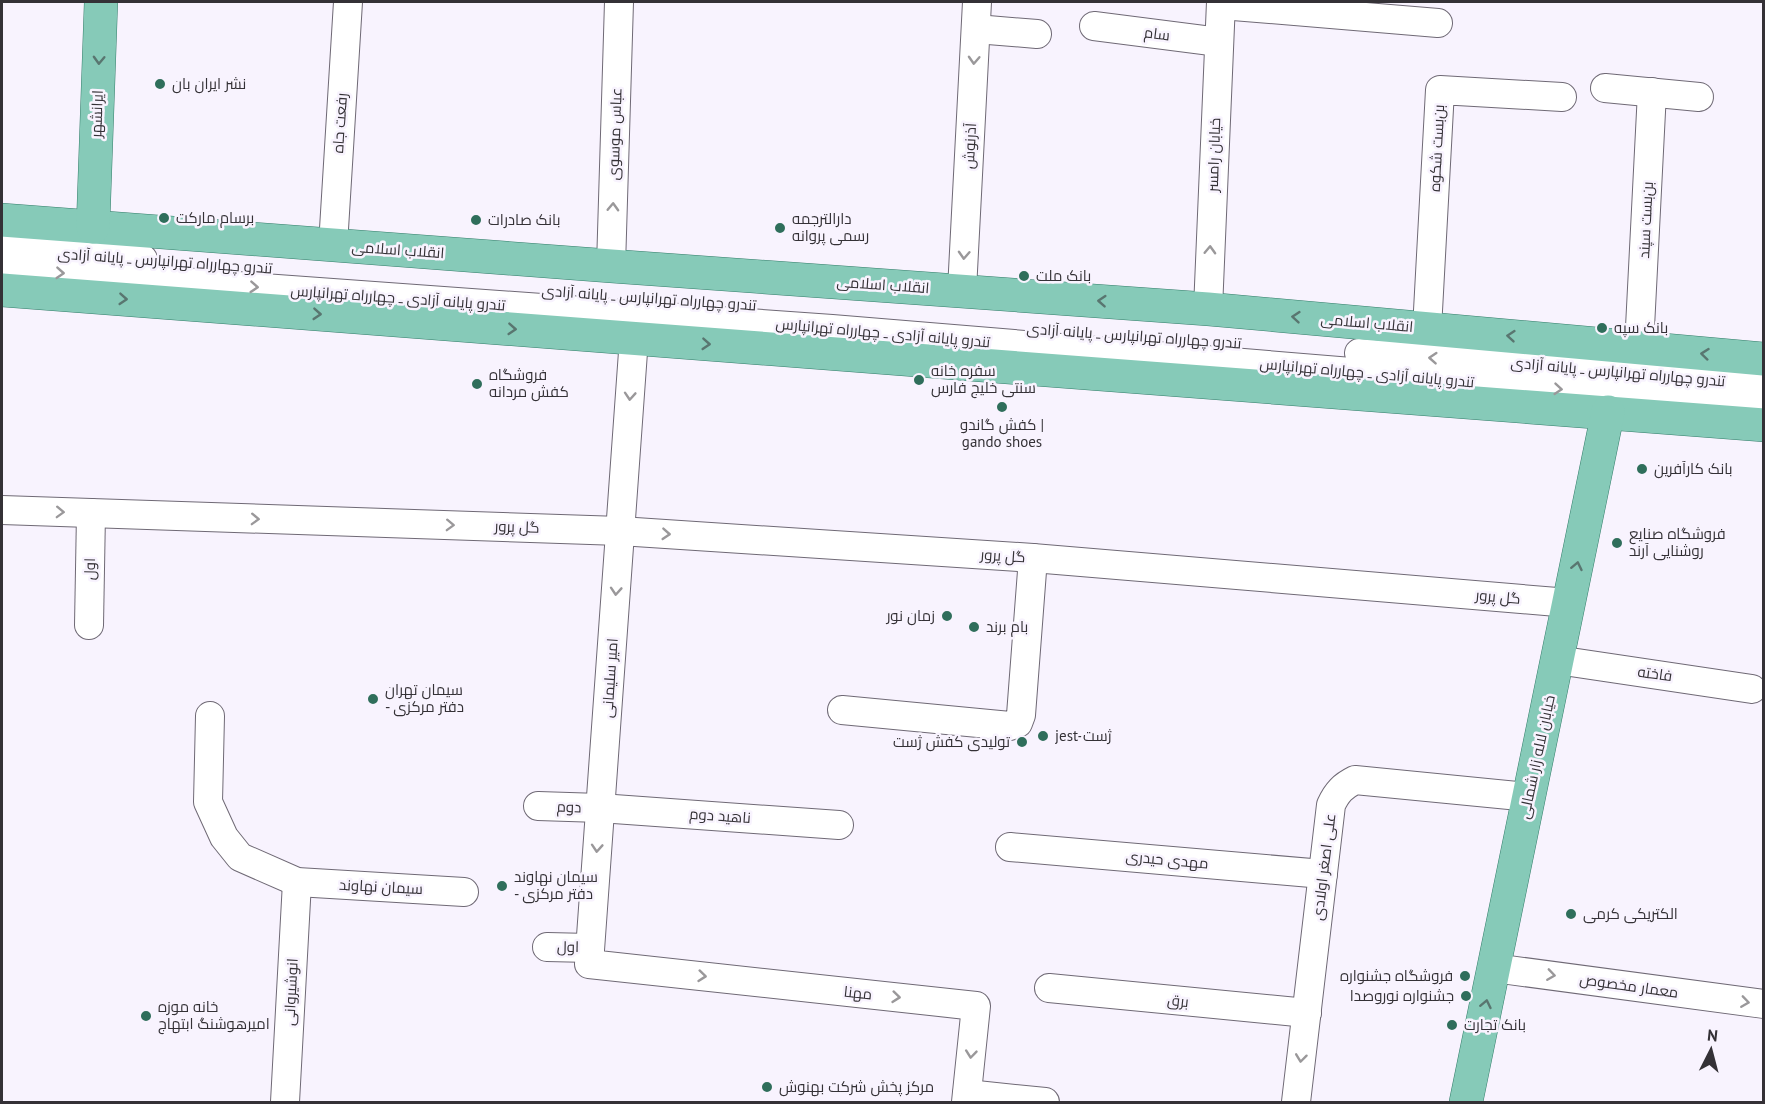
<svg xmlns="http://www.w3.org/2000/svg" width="1765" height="1104" viewBox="0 0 1765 1104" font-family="'PT Sans',Cairo,sans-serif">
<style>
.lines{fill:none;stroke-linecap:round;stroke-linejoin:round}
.minor-casing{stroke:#6f6975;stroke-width:30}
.major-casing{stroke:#357e6b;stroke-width:34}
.minor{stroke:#fff;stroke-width:28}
.major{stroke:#86cab8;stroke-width:33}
.oneway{stroke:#597670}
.oneway2{stroke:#9a989a}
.poi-dot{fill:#2f6e5b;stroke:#f8f3fe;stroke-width:2}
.labels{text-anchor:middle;stroke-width:5;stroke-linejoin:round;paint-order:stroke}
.street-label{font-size:15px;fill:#343136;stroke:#f8f3fe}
.poi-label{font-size:15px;fill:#343136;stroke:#f8f3fe;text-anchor:start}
</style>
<rect width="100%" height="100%" fill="#f8f3fe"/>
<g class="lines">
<g class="minor-casing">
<g id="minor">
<path d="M1221,5L1438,23"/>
<path d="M1094,26L1219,42"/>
<path d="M976,29L1037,34"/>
<path d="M1605,88L1699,97"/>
<path d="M333,245L348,2"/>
<path d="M2,248L143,259"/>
<path d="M611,266L619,2"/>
<path d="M2,269L832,329L1764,406"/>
<path d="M962,290L977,2"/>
<path d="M1208,309L1221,2"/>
<path d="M1427,329L1440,90L1562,97"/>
<path d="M634,338L589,964L976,1006L966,1102"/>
<path d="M1639,347L1652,92"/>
<path d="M1359,353L1556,367L1764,384"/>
<path d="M2,510L620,531L1033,558L1569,603"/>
<path d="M89,625L91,513"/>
<path d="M1557,660L1752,689"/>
<path d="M842,710L1010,726L1018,723L1021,715L1033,558"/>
<path d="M210,716L208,802L224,837L240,857L297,882L464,892"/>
<path d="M538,806L600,808L839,825"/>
<path d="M1010,847L1323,874"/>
<path d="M547,947L590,948"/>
<path d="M1494,968L1764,1004"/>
<path d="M1049,988L1307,1013"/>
<path d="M967,1094L1045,1102"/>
<path d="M285,1102L297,882"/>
<path d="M1296,1102L1331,805C1337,792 1343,786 1355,780L1529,797"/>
</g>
</g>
<g class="major-casing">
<g id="major">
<path d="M2,220L611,266L1208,309L1764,359"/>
<path d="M93,227L101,2"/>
<path d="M2,290L1764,425"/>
<path d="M1466,1102L1608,412"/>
</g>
</g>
<use href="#minor" class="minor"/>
<use href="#major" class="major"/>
</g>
<defs><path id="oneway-chevron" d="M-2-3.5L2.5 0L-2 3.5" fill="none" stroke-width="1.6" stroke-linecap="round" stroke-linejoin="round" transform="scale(1.5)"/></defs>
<g class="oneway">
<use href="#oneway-chevron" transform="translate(99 60) rotate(92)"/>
<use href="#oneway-chevron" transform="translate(123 299) rotate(4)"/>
<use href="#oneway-chevron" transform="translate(1102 301) rotate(-176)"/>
<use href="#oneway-chevron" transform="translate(317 314) rotate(4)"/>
<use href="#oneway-chevron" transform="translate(1296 317) rotate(-175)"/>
<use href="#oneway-chevron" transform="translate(512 329) rotate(4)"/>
<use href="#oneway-chevron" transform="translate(1511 336) rotate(-175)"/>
<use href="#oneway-chevron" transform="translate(706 344) rotate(4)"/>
<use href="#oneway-chevron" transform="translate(1705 354) rotate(-174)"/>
<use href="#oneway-chevron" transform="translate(1577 566) rotate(-78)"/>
<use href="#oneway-chevron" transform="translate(1486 1004) rotate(-78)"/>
</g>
<g class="oneway2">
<use href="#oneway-chevron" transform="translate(974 60) rotate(93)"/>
<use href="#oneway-chevron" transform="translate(613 207) rotate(-88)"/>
<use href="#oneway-chevron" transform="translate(1210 250) rotate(-88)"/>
<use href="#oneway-chevron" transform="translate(964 255) rotate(93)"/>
<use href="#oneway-chevron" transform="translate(60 273) rotate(4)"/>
<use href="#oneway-chevron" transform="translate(254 287) rotate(4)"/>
<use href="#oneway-chevron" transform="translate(1433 358) rotate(-176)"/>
<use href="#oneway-chevron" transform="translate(1558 389) rotate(5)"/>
<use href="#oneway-chevron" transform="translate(630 396) rotate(94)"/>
<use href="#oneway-chevron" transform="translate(60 512) rotate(2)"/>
<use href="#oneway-chevron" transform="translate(255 519) rotate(2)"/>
<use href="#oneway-chevron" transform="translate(450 525) rotate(2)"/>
<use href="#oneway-chevron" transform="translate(666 534) rotate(4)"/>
<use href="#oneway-chevron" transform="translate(616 591) rotate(94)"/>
<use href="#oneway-chevron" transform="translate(597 848) rotate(94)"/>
<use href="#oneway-chevron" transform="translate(1551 975) rotate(8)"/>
<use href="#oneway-chevron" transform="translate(702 976) rotate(6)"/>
<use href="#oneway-chevron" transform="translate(896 997) rotate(6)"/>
<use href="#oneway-chevron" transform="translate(1745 1002) rotate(8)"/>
<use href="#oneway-chevron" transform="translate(971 1054) rotate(96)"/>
<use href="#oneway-chevron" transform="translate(1301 1058) rotate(97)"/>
</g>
<g class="poi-dot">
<circle cx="160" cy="84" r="6"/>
<circle cx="164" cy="218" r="6"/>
<circle cx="476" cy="220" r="6"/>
<circle cx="780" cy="228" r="6"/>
<circle cx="1024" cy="276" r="6"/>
<circle cx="1602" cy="328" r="6"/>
<circle cx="919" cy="380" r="6"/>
<circle cx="477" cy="384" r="6"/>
<circle cx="1002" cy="407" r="6"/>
<circle cx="1642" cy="469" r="6"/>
<circle cx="1617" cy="543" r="6"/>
<circle cx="947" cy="616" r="6"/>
<circle cx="974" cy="627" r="6"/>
<circle cx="373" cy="699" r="6"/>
<circle cx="1043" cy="736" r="6"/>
<circle cx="1022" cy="742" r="6"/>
<circle cx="502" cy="886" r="6"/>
<circle cx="1571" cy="914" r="6"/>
<circle cx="1465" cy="976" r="6"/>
<circle cx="1466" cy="996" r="6"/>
<circle cx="146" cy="1016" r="6"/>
<circle cx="1452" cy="1025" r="6"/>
<circle cx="767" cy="1087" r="6"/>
</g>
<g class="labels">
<g class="street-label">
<text transform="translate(1157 34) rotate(7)" y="5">سام</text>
<text transform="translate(97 114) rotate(-88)" y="5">ایرانشهر</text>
<text transform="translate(340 123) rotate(-86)" y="5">رفعت جاه</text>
<text transform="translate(615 134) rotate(-88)" y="5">عباس موسوی</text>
<text transform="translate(970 146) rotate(-87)" y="5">آذرنوش</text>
<text transform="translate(1437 148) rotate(-87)" y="5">بن‌بست شکوه</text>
<text transform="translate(1214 155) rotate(-88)" y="5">خیابان رامسر</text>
<text transform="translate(1646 220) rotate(-87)" y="5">بن‌بست سپند</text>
<text transform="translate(398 250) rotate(4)" y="5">انقلاب اسلامی</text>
<text transform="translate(165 261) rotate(4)" y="5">تندرو چهارراه تهرانپارس ـ پایانه آزادی</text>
<text transform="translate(883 285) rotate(4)" y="5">انقلاب اسلامی</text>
<text transform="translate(398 298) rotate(4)" y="5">تندرو پایانه آزادی ـ چهارراه تهرانپارس</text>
<text transform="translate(649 298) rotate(4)" y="5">تندرو چهارراه تهرانپارس ـ پایانه آزادی</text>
<text transform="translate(1367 323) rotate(5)" y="5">انقلاب اسلامی</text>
<text transform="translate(883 333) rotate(5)" y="5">تندرو پایانه آزادی ـ چهارراه تهرانپارس</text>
<text transform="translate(1134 336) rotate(4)" y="5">تندرو چهارراه تهرانپارس ـ پایانه آزادی</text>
<text transform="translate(1618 372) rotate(5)" y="5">تندرو چهارراه تهرانپارس ـ پایانه آزادی</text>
<text transform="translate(1367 373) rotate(5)" y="5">تندرو پایانه آزادی ـ چهارراه تهرانپارس</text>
<text transform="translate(517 527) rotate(2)" y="5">گل پرور</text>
<text transform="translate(1003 556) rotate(4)" y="5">گل پرور</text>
<text transform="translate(90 569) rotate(-89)" y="5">اول</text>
<text transform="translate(1498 597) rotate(5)" y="5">گل پرور</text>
<text transform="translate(1655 674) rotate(8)" y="5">فاخته</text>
<text transform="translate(610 678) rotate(-86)" y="5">امیر سلیمانی</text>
<text transform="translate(1537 757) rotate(-78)" y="5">خیابان لاله زار شمالی</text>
<text transform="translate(569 807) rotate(2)" y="5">دوم</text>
<text transform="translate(720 816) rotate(4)" y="5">ناهید دوم</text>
<text transform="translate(1167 860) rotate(5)" y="5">مهدی حیدری</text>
<text transform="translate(1324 867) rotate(-83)" y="5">علی اصغر اولادی</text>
<text transform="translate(381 887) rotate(3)" y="5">سیمان نهاوند</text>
<text transform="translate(568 947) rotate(1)" y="5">اول</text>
<text transform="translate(1629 986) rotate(8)" y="5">معمار مخصوص</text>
<text transform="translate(291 992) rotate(-87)" y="5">انوشیروانی</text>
<text transform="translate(858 993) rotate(6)" y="5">مهنا</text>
<text transform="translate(1178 1001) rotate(6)" y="5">برق</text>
</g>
<g class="poi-label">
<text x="172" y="89">نشر ایران بان</text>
<text x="176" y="223">برسام مارکت</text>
<text x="792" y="224">دارالترجمه<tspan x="792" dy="17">رسمی پروانه</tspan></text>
<text x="488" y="225">بانک صادرات</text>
<text x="1036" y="281">بانک ملت</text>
<text x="1614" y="333">بانک سپه</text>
<text x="931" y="376">سفره خانه<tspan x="931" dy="17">سنتی خلیج فارس</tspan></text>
<text x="489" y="380">فروشگاه<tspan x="489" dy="17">کفش مردانه</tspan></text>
<text x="1002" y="430" text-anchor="middle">کفش گاندو |<tspan x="1002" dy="17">gando shoes</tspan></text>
<text x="1654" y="474">بانک کارآفرین</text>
<text x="1629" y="539">فروشگاه صنایع<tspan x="1629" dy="17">روشنایی آرند</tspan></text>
<text x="935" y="621" text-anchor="end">زمان نور</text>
<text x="986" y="632">بام برند</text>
<text x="385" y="695">سیمان تهران<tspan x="385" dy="17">- دفتر مرکزی</tspan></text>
<text x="1055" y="741">jest-ژست</text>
<text x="1010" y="747" text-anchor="end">تولیدی کفش ژست</text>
<text x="514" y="882">سیمان نهاوند<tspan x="514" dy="17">- دفتر مرکزی</tspan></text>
<text x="1583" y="919">الکتریکی کرمی</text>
<text x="1453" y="981" text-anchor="end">فروشگاه جشنواره</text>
<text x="1454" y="1001" text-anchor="end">جشنواره نوروصدا</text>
<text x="158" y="1012">خانه موزه<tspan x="158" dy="17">امیرهوشنگ ابتهاج</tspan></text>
<text x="1464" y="1030">بانک تجارت</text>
<text x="779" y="1092">مرکز پخش شرکت بهنوش</text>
</g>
</g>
<rect width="1765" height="1104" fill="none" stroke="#343136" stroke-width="6"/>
<g transform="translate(1711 1050) rotate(6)" stroke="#f8f3fe" stroke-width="4.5" paint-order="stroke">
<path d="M0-4.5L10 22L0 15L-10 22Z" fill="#343136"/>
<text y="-9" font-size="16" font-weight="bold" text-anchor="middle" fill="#343136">N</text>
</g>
</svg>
